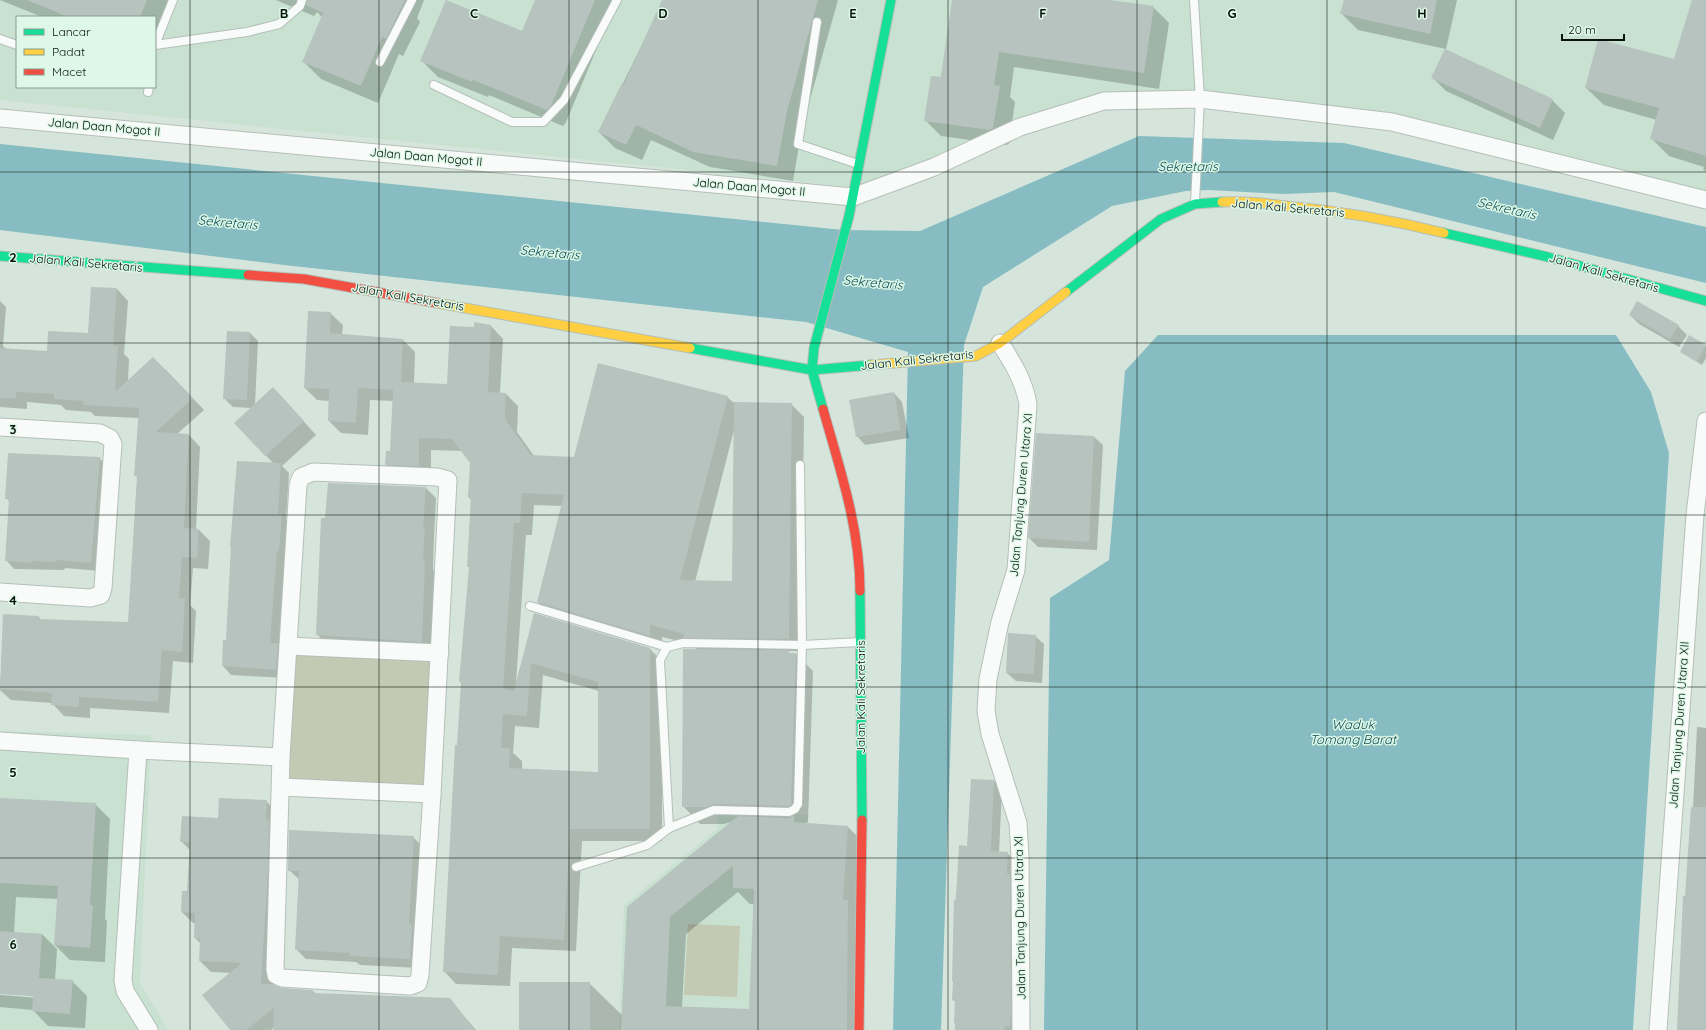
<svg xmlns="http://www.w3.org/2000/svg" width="1706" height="1030" viewBox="0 0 1706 1030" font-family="Quicksand,sans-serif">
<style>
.built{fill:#c8e1d1;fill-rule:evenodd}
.green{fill:#c3c9b2}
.water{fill:#87bdc2}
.shadow{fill:#0003;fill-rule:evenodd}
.building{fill:#b6c3be;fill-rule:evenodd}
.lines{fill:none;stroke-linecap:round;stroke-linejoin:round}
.lane-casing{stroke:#b4bfb8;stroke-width:10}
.street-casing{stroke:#b4bfb8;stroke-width:19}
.fast-casing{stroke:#b4bfb8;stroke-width:11}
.slow-casing{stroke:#b4bfb8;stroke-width:11}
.jam-casing{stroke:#b4bfb8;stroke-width:11}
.lane{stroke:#f9fbfa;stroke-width:8}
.street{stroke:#f9fbfa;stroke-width:17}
.fast{stroke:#16e098;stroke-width:9}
.slow{stroke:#ffcf43;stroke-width:9}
.jam{stroke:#f24e42;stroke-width:9}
.grid{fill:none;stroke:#09130d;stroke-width:1;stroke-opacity:0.55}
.labels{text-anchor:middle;stroke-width:3;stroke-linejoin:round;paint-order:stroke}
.street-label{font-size:12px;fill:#09130d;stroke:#ddf8e7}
.water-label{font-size:13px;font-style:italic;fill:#0f4f58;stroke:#ddf8e7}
.grid-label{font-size:13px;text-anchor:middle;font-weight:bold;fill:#09130d;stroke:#ddf8e7;stroke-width:3;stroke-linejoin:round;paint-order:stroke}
</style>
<rect width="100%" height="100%" fill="#d6e5db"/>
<g class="built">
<path d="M0,0H1706V195L1415,120L1110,95L902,186L853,187L0,100ZM17,17H155V87H17Z"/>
<path d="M0,731L151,735L140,983L168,1030H0Z"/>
<path d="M718,810L808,815L798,1030H619L624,905L717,829Z"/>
</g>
<g class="green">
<path d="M292,650L438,656L430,791L284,785Z"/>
<path d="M688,924L740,926L737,997L684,995Z"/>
</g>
<g class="water">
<path d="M1139,136L1344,143L1706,227V283L1334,192L1283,194L1209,190L1186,191L1112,206L983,287L964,345L941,1030H893L908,352L806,322L284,265L0,230V144L843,230L920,231Z"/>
<path d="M1158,335H1616L1651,392L1669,453L1633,1030H1044L1050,598L1109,560L1125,371Z"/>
</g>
<g class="shadow">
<path d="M0,0H171L155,40V17H42Z"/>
<path d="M276,0H424L417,18L420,22L403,56L399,54L378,103L321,79L304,62L322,17L317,12L314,16Z"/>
<path d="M536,0H617L566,122L563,126L489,95L488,97L438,77L422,61L522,32Z"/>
<path d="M664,0H838L802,128L793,181L710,167L651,140L642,160L615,148L599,132Z"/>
<path d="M953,0H1102L1153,7L1169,23L1159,89L1014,67L1010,97L1015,102L1009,144L1006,145L941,136L925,120L941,78Z"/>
<path d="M1345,0H1457L1446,49L1358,30L1342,14Z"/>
<path d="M1693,0H1706V172L1703,169L1704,167L1669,156L1651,138L1657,120L1604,105L1586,88L1675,60Z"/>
<path d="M1433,78L1552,100L1565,113L1553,140L1446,91Z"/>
<path d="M92,288L117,289L128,301L124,354L129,359L128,382L165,369L204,410L177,434L189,435L200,447L196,529L199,530L210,541L208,569L193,568L190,605L196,611L193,663L173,661L169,713L90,708V718L64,716L52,703L11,700L0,690L4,615L39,617L41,620L129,624L138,478L135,475L139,418L95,416L91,412L66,410L61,405L27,402V409L0,407V301L6,307L3,346L6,349L48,352L89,334Z"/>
<path d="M330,313L343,325L342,335L403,340L415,352L414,383L448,385L475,328L491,326L503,339L500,393L506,394L518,406L517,432L534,456L575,458L727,397L734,403L791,404L804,417L801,651H788L791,654H796L813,671L808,822L804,824L848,827L864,843L862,1030H520L589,983L623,1016L628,907L734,821L724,824H700L683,806L697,650L692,644L662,637V648L550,614L538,602L562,506L534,505L532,535H526L516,683L535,614L650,649L662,661V841H582L576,951L512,948L510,986L456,984L444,971L462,684L460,681L470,568L468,566L471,500L469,497L471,463L462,451L431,450V478L399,477L386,465L391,452L394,401L370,400L368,435L341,433L329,421L330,401L317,400L305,388ZM734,430L733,582H695ZM543,675L599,691V773L522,769V761L513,753L515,726L539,728ZM738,892L750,904H754L750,1010L682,1007L686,934Z"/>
<path d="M1630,315L1678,326L1687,335L1679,347L1639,324Z"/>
<path d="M250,333L258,341L255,405L286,402L316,435L282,466L289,473L286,520L290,524L288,559H285L279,646L286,653L285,678L231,675L223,666L224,641H227L232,548L231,547L274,464L238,426L252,408L233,407L224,398Z"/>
<path d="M1689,337L1706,346V358L1702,365L1681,352Z"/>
<path d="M894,393L902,402L909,438L865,445L857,436Z"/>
<path d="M1037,434L1094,437L1103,445L1097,550L1038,547L1029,538Z"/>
<path d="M99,458L108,467L100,571L65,568L64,570L14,569L6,560L10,502L6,498Z"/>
<path d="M426,488L436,498L434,537L433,570L436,573L432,652L327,645L317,634L326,519Z"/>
<path d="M1035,636L1044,644L1042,683L1016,681L1007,673Z"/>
<path d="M1697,727L1706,728V1030H1678L1693,808Z"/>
<path d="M994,781L1002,789L999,853H1007L1016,861L1018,1030H956V1002L953,1000L954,924L960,846L968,847Z"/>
<path d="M0,799L95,804L110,819L105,919L107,921L105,962L70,960L55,945L58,899L16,897L14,933L42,934L57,949L55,980L72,981L87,996L85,1028L48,1026L33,1010L0,1007V995L38,998V996L0,993Z"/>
<path d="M266,801L277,812L278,881L273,986L281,989L313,991L316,994L449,999L476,1030H274V1027L271,1030H231L232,973L211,972L200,961L201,944L195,938L196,923H193L182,912L188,893L190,850L181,841L219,819Z"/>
<path d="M413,837L423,847L419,968L360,965L356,962L306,959L296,949L300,880L289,870Z"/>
</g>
<g class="building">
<path d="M27,0H147L140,17H68Z"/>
<path d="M307,0H405L386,39L382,37L361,86L302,62L323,13L306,5Z"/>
<path d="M446,0L522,31L535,0H595L551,106L547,110L473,80L472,82L420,61Z"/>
<path d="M662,0H818L787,111L777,166L693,152L636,125L626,145L598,132L622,83L624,84Z"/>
<path d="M952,0H1109L1154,6L1144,73L999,52L994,85L1000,86L993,128L990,130L924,121L931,76L941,77Z"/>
<path d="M1344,0H1437L1430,34L1340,14Z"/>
<path d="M1692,0H1706V156L1650,139L1659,108L1585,88L1598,39L1674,59Z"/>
<path d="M1445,49L1553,99L1540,128L1431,78Z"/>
<path d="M91,287L117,288L113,346H118L115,392L153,357L193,398L156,432L189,434L184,528L199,529L197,558L182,557L179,598L185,599L182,652L162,650L158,702L79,697V707L51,705L52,693L0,689L3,614L39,616V619L128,622L137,476H134L139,408L83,405V401L54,399V394L16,392V398H0V348L47,351L48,331L88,333Z"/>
<path d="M1637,301L1679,325L1670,339L1629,315Z"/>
<path d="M308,311L331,312L330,333L403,339L401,382L447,384L450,326L474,327V322L491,325L488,392L506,393L505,419L531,455L574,457L598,363L728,396L680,580L732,581L734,402L792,403L789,639L683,638L684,634L650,625V636L537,602L564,495L522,493L520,523H514L503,689L514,691L534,613L650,648V829H570L564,940L500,936L498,975L443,972L455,745H457L461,682H459L469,567H467L471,498L468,497L470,463L452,439L419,438V466L385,465L386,451H390L393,390L358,388L356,423L328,421L329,389L304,388ZM531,663L598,682V772L509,768L510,748H501L503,714L527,716Z"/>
<path d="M227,331L250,332L247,400L223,399Z"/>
<path d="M1689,335L1706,345L1697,362L1680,352Z"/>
<path d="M273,387L304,421L265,456L234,423Z"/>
<path d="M894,392L901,430L856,437L849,400Z"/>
<path d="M1036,433L1094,436L1089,542L1028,538Z"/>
<path d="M8,453L100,457L91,563L56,560V562L32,561L31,563L5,561L9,499H5Z"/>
<path d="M237,461L281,463L278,514H282L279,551L277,550L270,643H278L276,670L222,666L223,640H226L231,547H230Z"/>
<path d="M328,483L426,487L423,527H425L423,561H425L422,642L316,635L321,518H325Z"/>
<path d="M1008,633L1036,635L1034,674L1006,673Z"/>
<path d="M683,649L789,650V653H796L791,805L788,806L714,804L707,807H682Z"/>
<path d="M971,779L994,780L991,851L1008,852L1007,874H1010L1011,1009L1010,1026H1005L1004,1030H955V1023H954L955,1001L952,1000L953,981H952L954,899L956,900L959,845L967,846Z"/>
<path d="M0,798L96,803L90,905H93L90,948L54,945L58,886L0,883Z"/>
<path d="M219,798L267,800L266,820H269L268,870L261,984H272L281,988L313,990V993L450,998L475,1030H273L274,1008L246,1030H230L202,995L242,963L199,961L200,939L194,938L195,913L181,912L182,891H187L190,842H180L182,816L218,818Z"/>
<path d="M1691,807H1706V1030H1677L1683,896H1685Z"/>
<path d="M794,815V822L848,826L843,900H848L847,1030H621L627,907L738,816L789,818ZM733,866V888L754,889L749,1009L666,1006L670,917Z"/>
<path d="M289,830L414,836L409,924H412L410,959L350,956V953L295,950L299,871H288Z"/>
<path d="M0,931L42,934L39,978L73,980L70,1014L32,1011L33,996L0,994Z"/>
<rect x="519" y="982" width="71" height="48"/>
</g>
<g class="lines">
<g class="lane-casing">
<g id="lane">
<path d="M1194,0L1200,99L1195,203"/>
<path d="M817,22L798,144L858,164"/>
<path d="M0,39L17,45"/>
<path d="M155,45L247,32L279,24L300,6L302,0"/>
<path d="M155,45L173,0"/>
<path d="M380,62L412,0"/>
<path d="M434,85L512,122H543L564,100L617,0"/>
<path d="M148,92L149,87"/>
<path d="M530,606L667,647"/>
<path d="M669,828L660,660L667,647L683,643L802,645L860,642"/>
<path d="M576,867L647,845L669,828L714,810L789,812L795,809L798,804L802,645L800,465"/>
</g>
</g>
<g class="street-casing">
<g id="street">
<path d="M0,118L853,197L934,167L1020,127L1104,101L1200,99L1392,122L1706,200"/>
<path d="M1000,343C1013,363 1024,381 1028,404L1016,570L1000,622L988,679L986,711L990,734L1018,823L1020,856L1021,1030"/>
<path d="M0,427L100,433L110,438L113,444L103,588L101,595L90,598L0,592"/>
<path d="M313,472L437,477L448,480L432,794L420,975L418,983L410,986L282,978L276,975L275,969L281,757L298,485L301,477Z"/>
<path d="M288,646L440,653"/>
<path d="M0,741L138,750L281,757"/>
<path d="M138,750L123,980L125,991L149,1030"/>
<path d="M281,787L432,794"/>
<path d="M1658,1030L1695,515L1706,421"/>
</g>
</g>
<g class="fast-casing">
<g id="fast">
<path d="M1444,233L1548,257L1706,301"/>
<path d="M0,256L248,275"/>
<path d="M1066,292L1161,219L1195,204L1222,202"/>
<path d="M690,348L812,370L871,365"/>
<path d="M823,409L812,370L814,348L849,216L891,0"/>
<path d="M860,591L862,820"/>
</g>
</g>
<g class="slow-casing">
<g id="slow">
<path d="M1222,202C1244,201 1265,203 1286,206C1340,211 1392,220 1444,233"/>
<path d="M437,303L690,348"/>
<path d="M871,365L976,356L1000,343L1066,292"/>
</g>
</g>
<g class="jam-casing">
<g id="jam">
<path d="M248,275L304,279L437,303"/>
<path d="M823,409C840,469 860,528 860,591"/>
<path d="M859,1030L862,820"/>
</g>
</g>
<use href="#lane" class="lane"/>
<use href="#street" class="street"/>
<use href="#fast" class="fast"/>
<use href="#slow" class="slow"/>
<use href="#jam" class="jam"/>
</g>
<path class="grid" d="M190,0V1030M379,0V1030M569,0V1030M758,0V1030M948,0V1030M1137,0V1030M1327,0V1030M1516,0V1030M0,172H1706M0,343H1706M0,515H1706M0,687H1706M0,858H1706"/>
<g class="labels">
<g class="street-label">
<text transform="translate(104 127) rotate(5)" y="4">Jalan Daan Mogot II</text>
<text transform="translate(426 157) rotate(5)" y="4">Jalan Daan Mogot II</text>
<text transform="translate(749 187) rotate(5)" y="4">Jalan Daan Mogot II</text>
<text transform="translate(1288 208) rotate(5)" y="4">Jalan Kali Sekretaris</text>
<text transform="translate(86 263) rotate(5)" y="4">Jalan Kali Sekretaris</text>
<text transform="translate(1604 273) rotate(16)" y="4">Jalan Kali Sekretaris</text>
<text transform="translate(408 297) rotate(10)" y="4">Jalan Kali Sekretaris</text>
<text transform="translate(917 360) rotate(-6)" y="4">Jalan Kali Sekretaris</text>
<text transform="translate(1021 495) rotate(-85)" y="4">Jalan Tanjung Duren Utara XI</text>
<text transform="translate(861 697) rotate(-90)" y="4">Jalan Kali Sekretaris</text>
<text transform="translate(1679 725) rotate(-86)" y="4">Jalan Tanjung Duren Utara XII</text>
<text transform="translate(1020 918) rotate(-91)" y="4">Jalan Tanjung Duren Utara XI</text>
</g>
<g class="water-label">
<text x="1188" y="171">Sekretaris</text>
<text transform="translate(1507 208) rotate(13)" y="5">Sekretaris</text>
<text transform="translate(228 222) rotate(5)" y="5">Sekretaris</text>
<text transform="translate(550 252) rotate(5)" y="5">Sekretaris</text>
<text transform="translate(873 282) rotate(5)" y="5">Sekretaris</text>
<text x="1353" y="729">Waduk<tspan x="1353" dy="15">Tomang Barat</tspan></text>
</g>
</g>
<g class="grid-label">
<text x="284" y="18">B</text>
<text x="474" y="18">C</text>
<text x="663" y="18">D</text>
<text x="853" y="18">E</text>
<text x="1043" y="18">F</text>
<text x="1232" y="18">G</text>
<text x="1422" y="18">H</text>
<text x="13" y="262">2</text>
<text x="13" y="434">3</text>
<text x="13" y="605">4</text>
<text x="13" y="777">5</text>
<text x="13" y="949">6</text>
</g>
<rect x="16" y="16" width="140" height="72" fill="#ddf8e7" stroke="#889c90"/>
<rect x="24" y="29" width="20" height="6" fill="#16e098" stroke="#889c90"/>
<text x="52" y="36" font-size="12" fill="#09130d">Lancar</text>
<rect x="24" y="49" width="20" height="6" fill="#ffcf43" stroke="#889c90"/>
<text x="52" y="56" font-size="12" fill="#09130d">Padat</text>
<rect x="24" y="69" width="20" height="6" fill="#f24e42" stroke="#889c90"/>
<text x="52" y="76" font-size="12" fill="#09130d">Macet</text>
<path d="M1562 34v6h62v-6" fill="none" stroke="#09130d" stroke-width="2"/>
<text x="1568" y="34" font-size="12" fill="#09130d" stroke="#ddf8e7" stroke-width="3" paint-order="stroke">20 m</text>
</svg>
